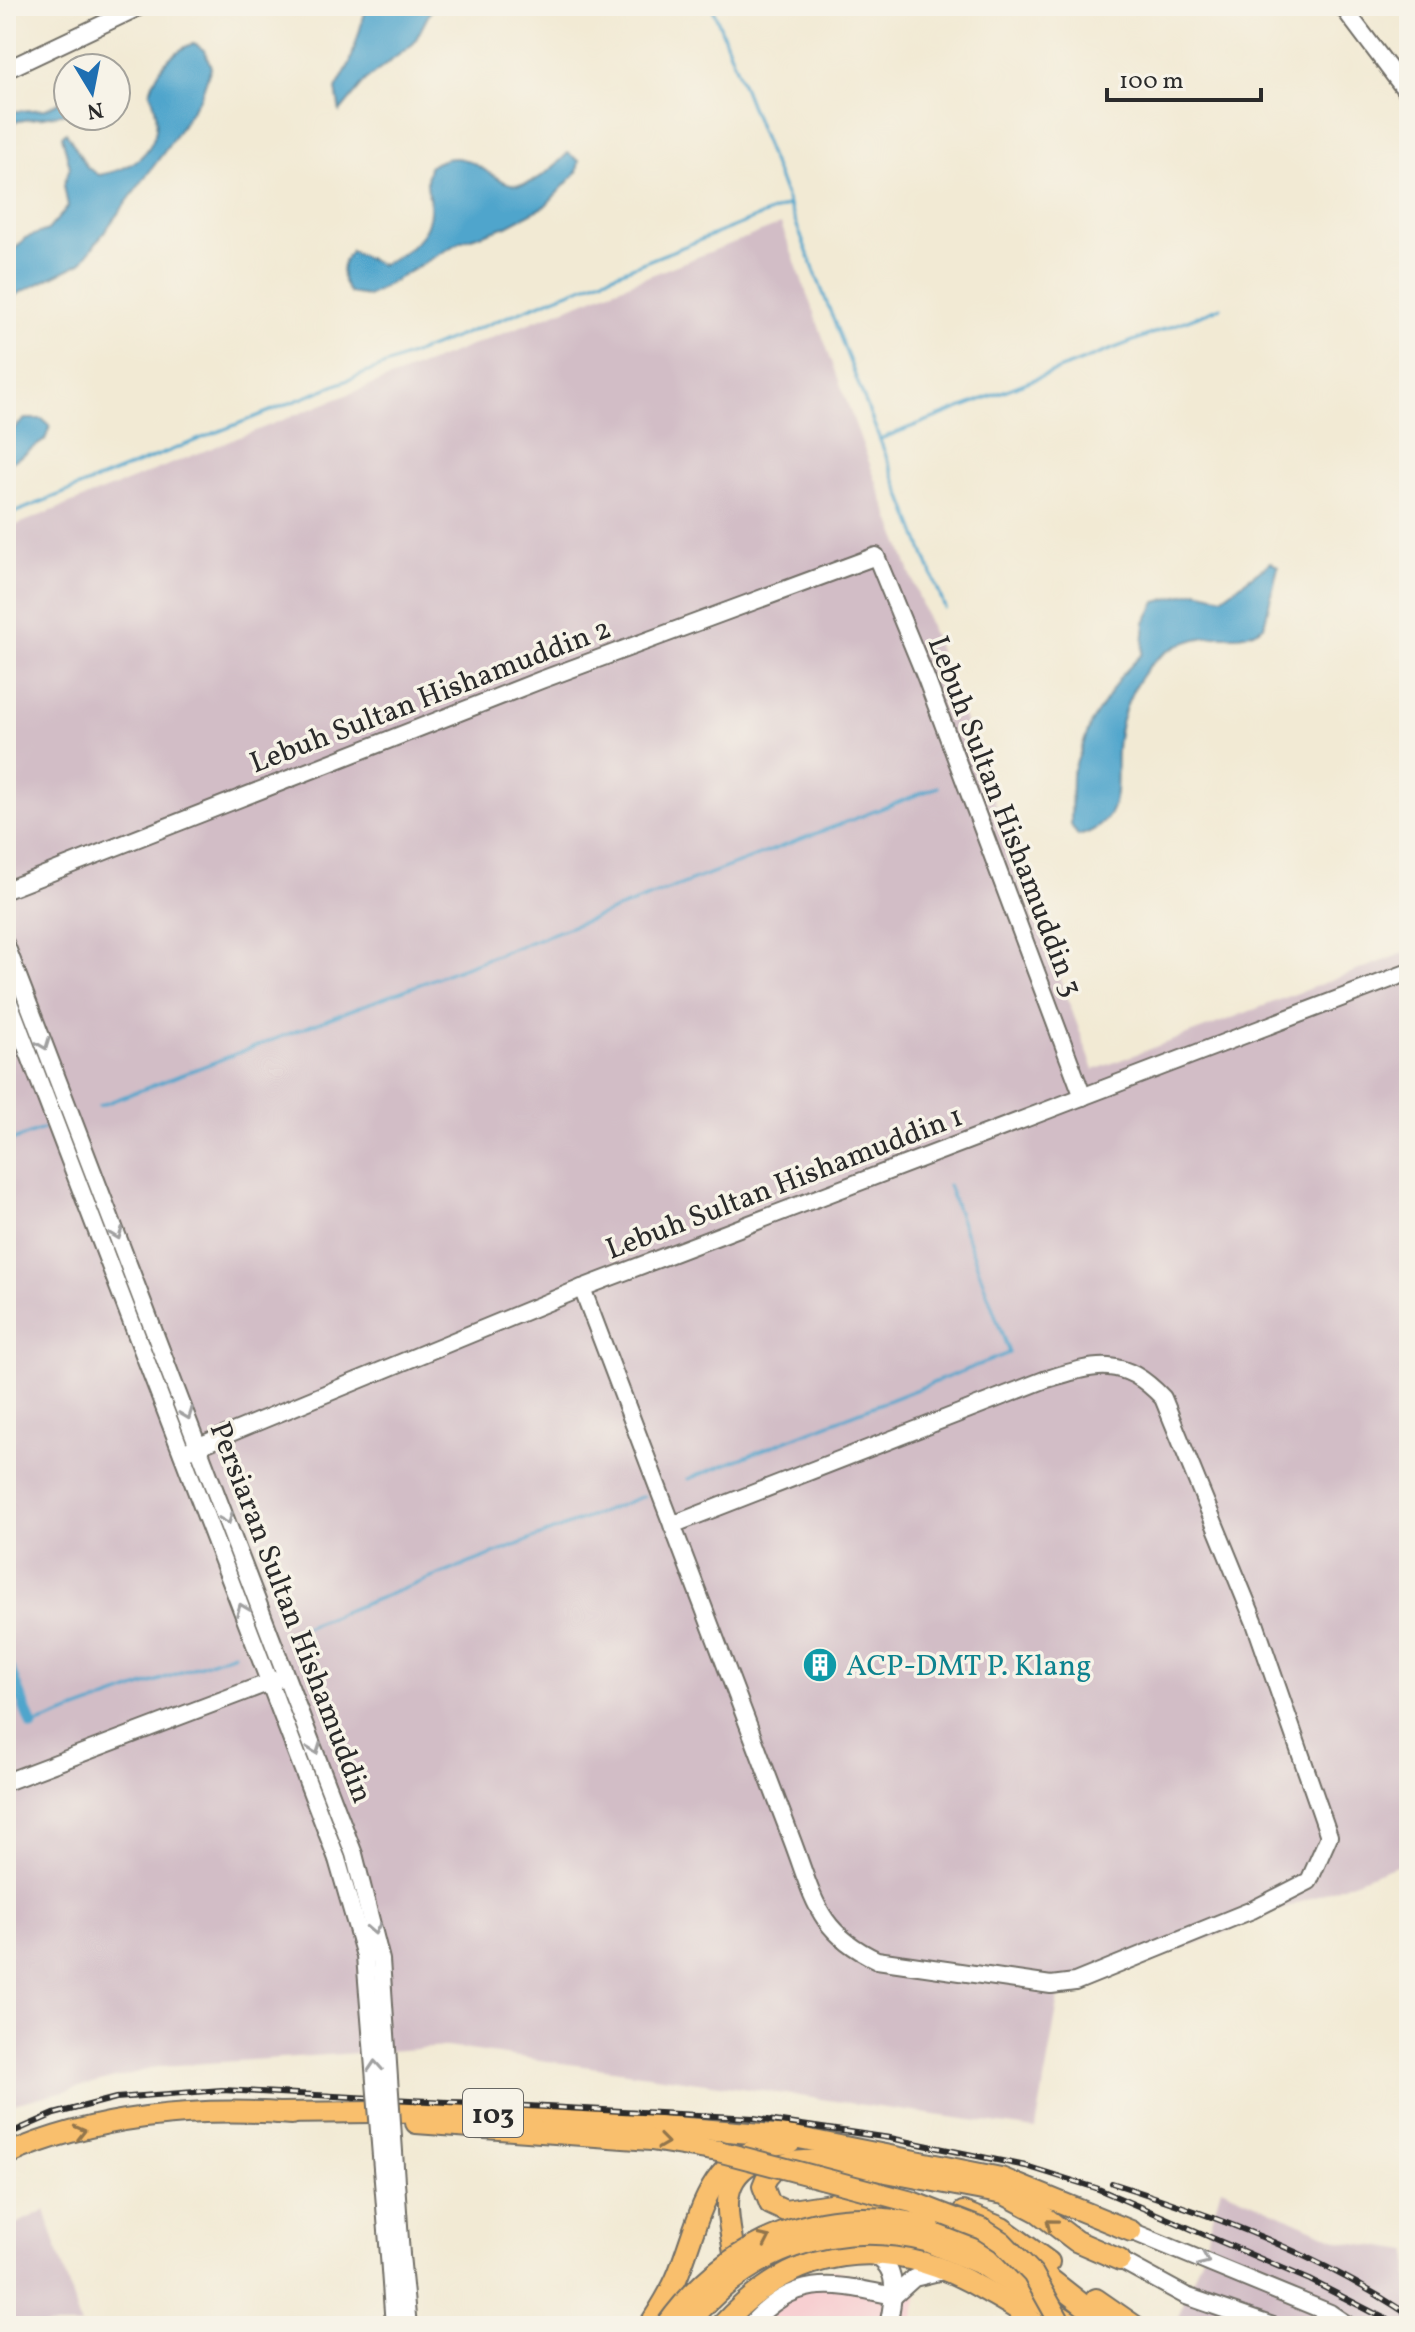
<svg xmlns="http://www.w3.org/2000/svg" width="1415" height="2332" viewBox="0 0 1415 2332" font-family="Vollkorn,serif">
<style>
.built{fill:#f7cfd1}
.industrial{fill:#d2bdc6}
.water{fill:#50a5cc;stroke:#3e687c;stroke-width:2}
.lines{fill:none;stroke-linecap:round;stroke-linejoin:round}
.stream{stroke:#50a5cc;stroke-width:3}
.canal{stroke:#50a5cc;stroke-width:11}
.minor-casing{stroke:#716e66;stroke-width:20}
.major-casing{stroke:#716e66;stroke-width:24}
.minor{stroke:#fff;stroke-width:16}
.major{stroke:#f9bf6d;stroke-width:20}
.rail-casing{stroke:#2b2b2b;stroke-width:6}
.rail{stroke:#f7f3e8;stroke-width:3;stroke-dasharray:9;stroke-linecap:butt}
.minor-bridge-casing{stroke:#716e66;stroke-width:20;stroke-linecap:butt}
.major-bridge-casing{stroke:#716e66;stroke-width:24;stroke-linecap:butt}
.minor-bridge{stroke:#fff;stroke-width:16}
.major-bridge{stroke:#f9bf6d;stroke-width:20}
.oneway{stroke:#a0a0a0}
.oneway2{stroke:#92754c}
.labels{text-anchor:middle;stroke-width:7;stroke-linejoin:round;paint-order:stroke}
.shield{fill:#f7f3e8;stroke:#686764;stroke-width:2}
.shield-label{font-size:28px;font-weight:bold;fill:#2b2b2b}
.street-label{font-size:30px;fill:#2b2b2b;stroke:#f7f3e8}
.culture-label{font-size:30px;fill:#0d838f;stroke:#f7f3e8;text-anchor:start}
</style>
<rect width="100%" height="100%" fill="#f7f3e8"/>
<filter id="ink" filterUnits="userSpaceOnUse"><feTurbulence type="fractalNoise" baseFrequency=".0125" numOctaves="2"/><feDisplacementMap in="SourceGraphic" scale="16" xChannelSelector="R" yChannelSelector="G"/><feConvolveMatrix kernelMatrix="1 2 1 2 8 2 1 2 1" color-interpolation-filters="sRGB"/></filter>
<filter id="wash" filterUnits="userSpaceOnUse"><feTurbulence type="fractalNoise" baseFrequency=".006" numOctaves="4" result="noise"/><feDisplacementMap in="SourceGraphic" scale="32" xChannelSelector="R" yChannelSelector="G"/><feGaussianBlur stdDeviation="1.8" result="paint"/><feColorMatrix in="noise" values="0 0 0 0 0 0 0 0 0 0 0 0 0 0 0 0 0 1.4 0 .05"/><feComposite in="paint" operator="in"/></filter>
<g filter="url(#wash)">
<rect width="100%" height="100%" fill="#f2ead4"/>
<path class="built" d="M834,2270L918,2294L911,2326H736L776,2290Z"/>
<g class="industrial">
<path d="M781,224L1094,1070L1409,951V1860L1059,1997L1036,2129L447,2047L162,2066L6,2106V529Z"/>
<path d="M1221,2188L1341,2241L1409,2251V2326H1182L1176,2322L1201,2258Z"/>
<path d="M45,2210L81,2326H6V2229Z"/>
</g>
<g class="water">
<path d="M367,6H433L414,43L366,80L340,112L336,89L350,63Z"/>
<path d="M194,43L205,51L211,67L201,96L167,148L81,263L21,292L6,303V259L25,238L48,230L68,207L64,185L70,167L62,136L66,132L87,167L99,175C145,167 169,138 150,92C158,68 169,53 194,43Z"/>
<path d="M68,97V113L6,123V112L46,109Z"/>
<path d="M568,153L579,161L577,172L545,206L507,226L462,241L368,296L350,293C340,278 339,265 351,251L381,265C406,254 433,236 430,204C428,189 425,182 429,167C476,135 494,201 533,181C546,175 558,163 568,153Z"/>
<path d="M25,419H42L50,426L45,440L6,466V436Z"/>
<path d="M1271,562L1278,567L1264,626C1246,638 1238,636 1217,636C1189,637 1159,651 1143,674C1128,694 1118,725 1117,750C1115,786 1125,823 1078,836L1071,825L1072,775L1091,723L1121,676L1142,654L1145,623L1156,602L1197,591L1223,597Z"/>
</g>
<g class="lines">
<g class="stream">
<path d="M712,6L945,608"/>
<path d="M880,439L1221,307"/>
<path d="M6,516L788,205"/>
<path d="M99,1106L938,787"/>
<path d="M6,1143L43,1129"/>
<path d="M688,1479L1009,1353L948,1185"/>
<path d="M302,1628L644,1496"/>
<path d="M32,1726L234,1653"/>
</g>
<path class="canal" d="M6,1659L32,1726"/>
</g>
</g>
<g filter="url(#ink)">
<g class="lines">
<g class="minor-casing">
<g id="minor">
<path d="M1342,6L1409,95"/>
<path d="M6,70L141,6"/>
<path d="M6,890L541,680L876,556L926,678L1083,1097"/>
<path d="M6,945L354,1854"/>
<path d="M6,994L337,1859"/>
<path d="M582,1288L792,1840C814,1898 817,1932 877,1960L1051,1985L1075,1982L1252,1910L1309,1881L1329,1836L1255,1623L1163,1398C1122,1355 1096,1364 1044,1380L672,1525"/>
<path d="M182,1453L582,1288L1409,972"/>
<path d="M6,1782L278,1679"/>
<path d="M1131,2231L1330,2313L1349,2326"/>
<path d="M401,2255L408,2326"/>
<path d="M871,2255C902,2265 893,2301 888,2326"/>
<path d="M389,2256L394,2326"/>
<path d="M1120,2260L1186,2296L1273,2326"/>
<path d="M894,2296L914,2278L943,2271"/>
<path d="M749,2326C797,2273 832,2283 894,2296"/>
</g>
</g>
<g class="major-casing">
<g id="major">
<path d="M278,2113L471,2111L789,2136L1001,2178L1131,2231"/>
<path d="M416,2123L651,2140L718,2151"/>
<path d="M6,2155C93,2116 198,2106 292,2114"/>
<path d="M894,2203L856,2200L785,2211L770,2204L763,2186C772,2158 803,2160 827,2161L1004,2194L1038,2212L1076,2241L1120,2260"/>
<path d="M963,2212L1002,2228L1049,2262"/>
<path d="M930,2227L970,2242L1033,2279"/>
<path d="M926,2241L981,2264L1076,2326"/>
<path d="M1022,2257L1110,2326"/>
<path d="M736,2273C736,2235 708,2183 756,2161"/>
<path d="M1096,2299L1135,2326"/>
<path d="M649,2326C660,2309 672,2291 679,2272C703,2210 708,2148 790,2143"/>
<path d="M721,2326C795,2245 886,2233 981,2288C1001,2300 1021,2309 1037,2326"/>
</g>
</g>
<use href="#minor" class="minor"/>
<use href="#major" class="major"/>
<g class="rail-casing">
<g id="rail">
<path d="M6,2135L54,2114L116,2098L222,2090L754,2118L890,2138L1026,2166L1096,2188L1310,2280L1399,2326"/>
<path d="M1112,2183C1221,2218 1313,2252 1409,2315"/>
</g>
</g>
<use href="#rail" class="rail"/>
<g class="minor-bridge-casing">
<g id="minor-bridge">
<path d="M354,1854L381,1960L401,2255"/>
<path d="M337,1859L365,1956L389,2256"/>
</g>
</g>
<g class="major-bridge-casing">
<g id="major-bridge">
<path d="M718,2151L912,2202L982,2229L1002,2242L1033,2274L1062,2326"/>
<path d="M666,2326C728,2239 825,2199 930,2227"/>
<path d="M687,2326C745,2251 833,2218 926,2241"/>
</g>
</g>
<use href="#minor-bridge" class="minor-bridge"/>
<use href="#major-bridge" class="major-bridge"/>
</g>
<defs><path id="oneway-chevron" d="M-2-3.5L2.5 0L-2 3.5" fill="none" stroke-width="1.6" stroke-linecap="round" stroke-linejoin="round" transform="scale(2)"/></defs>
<g class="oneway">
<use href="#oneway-chevron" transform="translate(44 1044) rotate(69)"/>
<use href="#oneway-chevron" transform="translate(117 1234) rotate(69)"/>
<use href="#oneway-chevron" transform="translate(187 1414) rotate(69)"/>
<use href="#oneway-chevron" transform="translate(227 1519) rotate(69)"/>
<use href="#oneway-chevron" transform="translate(242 1609) rotate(-111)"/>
<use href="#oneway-chevron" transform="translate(315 1749) rotate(70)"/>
<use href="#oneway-chevron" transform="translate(374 1929) rotate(78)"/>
<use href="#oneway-chevron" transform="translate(375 2066) rotate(-94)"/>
<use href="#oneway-chevron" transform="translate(1204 2260) rotate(23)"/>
</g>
<g class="oneway2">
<use href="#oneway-chevron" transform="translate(80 2132) rotate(-14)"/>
<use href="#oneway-chevron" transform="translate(663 2142) rotate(8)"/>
<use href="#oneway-chevron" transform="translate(1051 2224) rotate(-141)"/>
<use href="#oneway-chevron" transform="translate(765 2239) rotate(-25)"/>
</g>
</g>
<defs>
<g id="building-disc" transform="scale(1.8)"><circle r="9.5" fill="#0f9aa8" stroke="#f7f3e8"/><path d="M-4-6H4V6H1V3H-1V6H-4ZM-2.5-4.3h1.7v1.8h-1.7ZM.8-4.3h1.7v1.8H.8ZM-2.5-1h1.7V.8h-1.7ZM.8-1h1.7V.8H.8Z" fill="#fff"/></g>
</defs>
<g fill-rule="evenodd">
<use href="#building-disc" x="820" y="1665"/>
</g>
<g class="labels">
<rect class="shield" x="463" y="2089" width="60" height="48" rx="6"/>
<g class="shield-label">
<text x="493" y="2123">103</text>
</g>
<g class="street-label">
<text transform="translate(430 695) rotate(-21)" y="10">Lebuh Sultan Hishamuddin 2</text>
<text transform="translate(1006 816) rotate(69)" y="10">Lebuh Sultan Hishamuddin 3</text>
<text transform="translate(784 1182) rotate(-21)" y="10">Lebuh Sultan Hishamuddin 1</text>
<text transform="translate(292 1612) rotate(69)" y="10">Persiaran Sultan Hishamuddin</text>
</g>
<g class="culture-label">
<text x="846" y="1675">ACP-DMT P. Klang</text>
</g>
</g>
<rect width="1415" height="2332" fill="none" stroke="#f7f3e8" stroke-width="32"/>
<g transform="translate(92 92) rotate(170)"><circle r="38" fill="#f7f3e8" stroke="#a5a39c" stroke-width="2"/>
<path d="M0-6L14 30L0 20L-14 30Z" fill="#1f6fb2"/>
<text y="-12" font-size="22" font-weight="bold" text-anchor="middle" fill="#2b2b2b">N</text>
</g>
<path d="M1107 88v12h154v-12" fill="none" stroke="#2b2b2b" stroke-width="4"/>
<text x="1119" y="88" font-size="24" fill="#2b2b2b" stroke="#f7f3e8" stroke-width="6" paint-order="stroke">100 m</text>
</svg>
